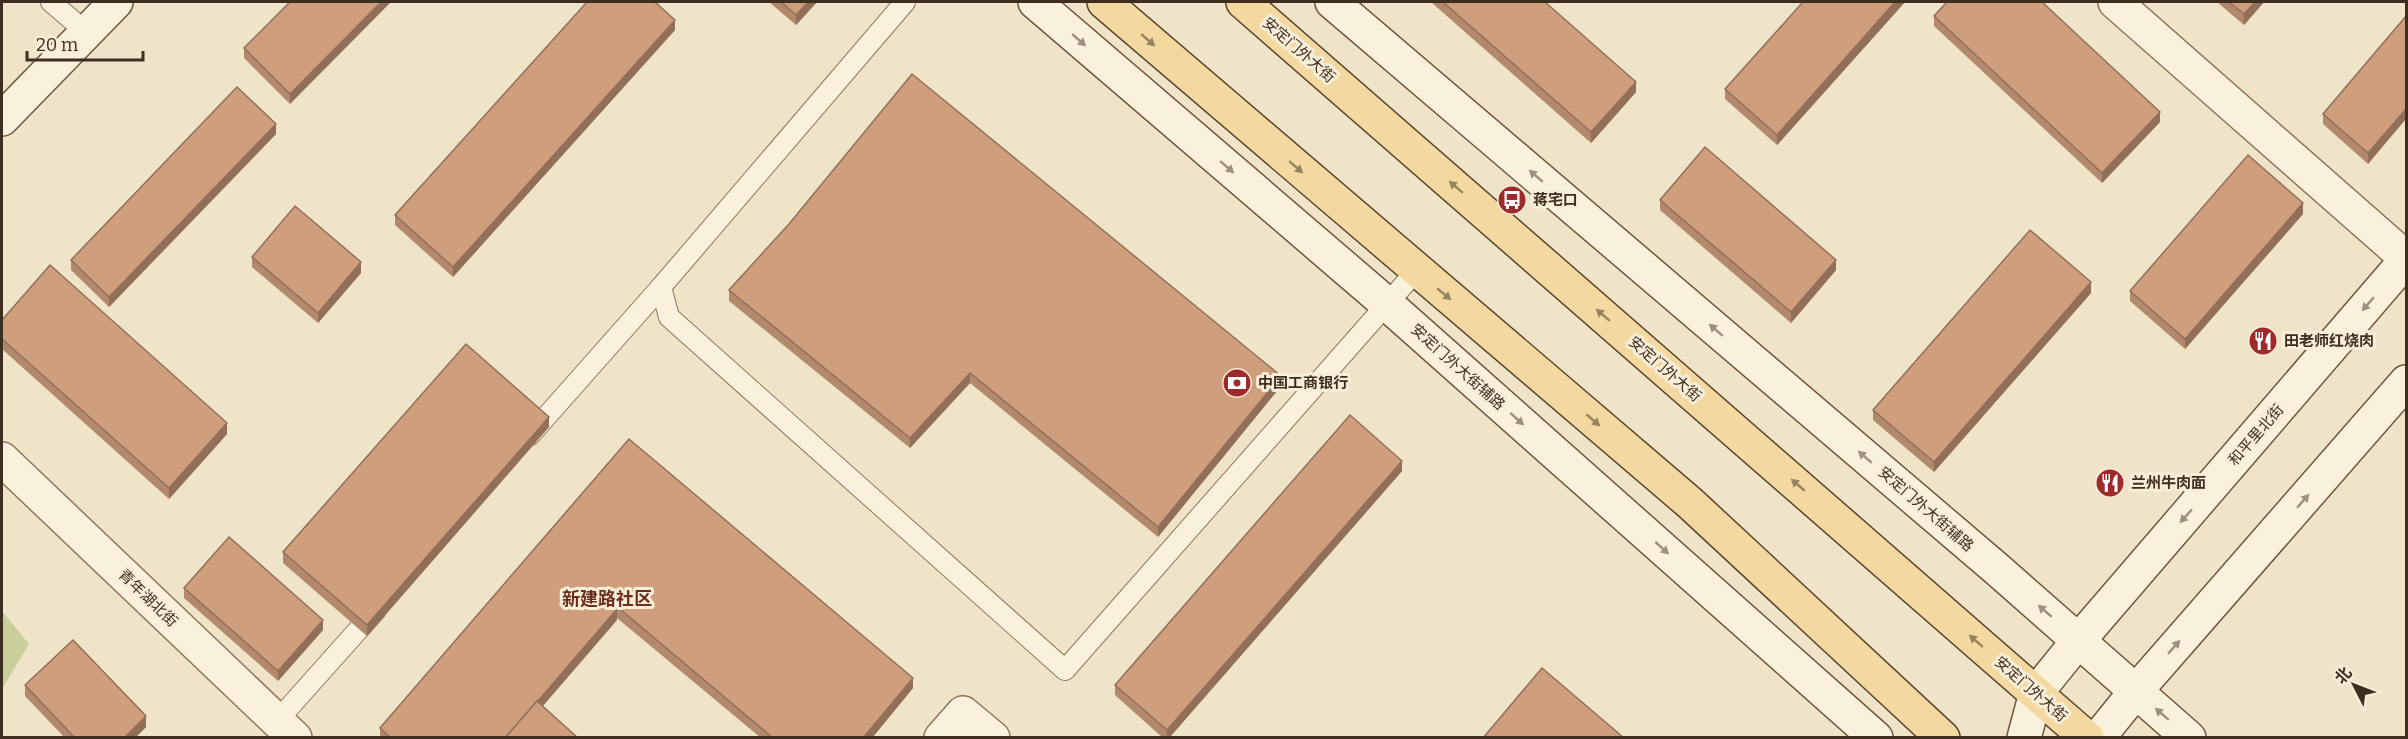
<svg xmlns="http://www.w3.org/2000/svg" width="2408" height="739" viewBox="0 0 2408 739" font-family="Bitter,'Noto Sans SC',serif">
<style>
.green{fill:#c9cf9b}
.lines{fill:none;stroke-linecap:round;stroke-linejoin:round}
.lane-casing{stroke:#8d765c;stroke-width:22}
.street-casing{stroke:#8d765c;stroke-width:36}
.secondary-casing{stroke:#6f573f;stroke-width:36}
.primary-casing{stroke:#5b4430;stroke-width:36}
.lane{stroke:#faf1dc;stroke-width:20}
.street{stroke:#faf1dc;stroke-width:33}
.secondary{stroke:#faf1dc;stroke-width:33}
.primary{stroke:#f3d9a0;stroke-width:33}
.wall{fill:#b2896c}
.shaded-wall{fill:#916f58}
.building{fill:#cf9f7d;stroke:#916f58;stroke-width:1.5}
.oneway{fill:#9c907e}
.oneway2{fill:#988460}
.labels{text-anchor:middle;stroke-width:6;stroke-linejoin:round;paint-order:stroke}
.street-label{font-size:15px;fill:#3d2e20;stroke:#f7eed8}
.poi-label{font-size:15px;font-weight:bold;fill:#3d2e20;stroke:#f7eed8;text-anchor:start}
.quarter-label{font-size:18px;font-weight:bold;fill:#6b2e1e;stroke:#f7eed8}
</style>
<rect width="100%" height="100%" fill="#f0e4c8"/>
<path class="green" d="M2,611L29,644L2,689Z"/>
<g class="lines">
<g class="lane-casing">
<g id="lane">
<path d="M51,2L86,32"/>
<path d="M905,2L661,287L669,317L1065,670L1416,271"/>
<path d="M530,435L661,287"/>
<path d="M277,721L376,610"/>
</g>
</g>
<g class="street-casing">
<g id="street">
<path d="M2115,2L2406,258"/>
<path d="M2,459L295,738"/>
<path d="M941,738L963,713L993,738"/>
</g>
</g>
<g class="secondary-casing">
<g id="secondary">
<path d="M1035,2L1387,304L1876,738"/>
<path d="M1332,2L1998,570L2189,738"/>
<path d="M2,119L116,2"/>
<path d="M2024,738L2036,693L2079,640L2406,260"/>
<path d="M2098,738L2136,691L2406,382"/>
</g>
</g>
<g class="primary-casing">
<g id="primary">
<path d="M1104,2L1690,503L1943,738"/>
<path d="M1243,2L2087,738"/>
</g>
</g>
<use href="#lane" class="lane"/>
<use href="#street" class="street"/>
<use href="#secondary" class="secondary"/>
<use href="#primary" class="primary"/>
</g>
<g class="wall">
<path d="M290,2V104L244,58V48Z"/>
<path d="M769,2H817L796,25Z"/>
<path d="M1431,2H1545L1636,92L1591,143Z"/>
<path d="M1803,2H1905L1777,145L1725,99V89Z"/>
<path d="M2217,2H2264L2244,25Z"/>
<path d="M1934,16L2160,122L2102,183L1934,26Z"/>
<path d="M2406,16L2368,164L2323,124V114Z"/>
<path d="M675,30L453,277L395,225V215Z"/>
<path d="M276,134L109,307L71,270V260Z"/>
<path d="M1660,200L1836,270L1791,323L1660,210Z"/>
<path d="M2303,214L2185,349L2130,301V291Z"/>
<path d="M252,257L361,273L318,323L252,267Z"/>
<path d="M729,290L1281,386L1158,537L970,383L910,448L729,301Z"/>
<path d="M2091,293L1934,472L1873,420V410Z"/>
<path d="M2,320L227,434L169,499L2,349Z"/>
<path d="M549,427L367,636L283,563V552Z"/>
<path d="M629,439L913,688L872,738H761L617,618V620L543,706L578,738H380V728Z"/>
<path d="M1402,471L1169,738H1163L1115,695V685Z"/>
<path d="M184,588L323,630L278,681L184,598Z"/>
<path d="M25,685L146,727L135,738H65L25,696Z"/>
</g>
<g class="shaded-wall">
<path d="M381,2H391L290,104V94Z"/>
<path d="M808,2H817L796,25V15Z"/>
<path d="M1895,2H1905L1777,145V135Z"/>
<path d="M2255,2H2264L2244,25V14Z"/>
<path d="M675,20V30L453,277V267Z"/>
<path d="M1636,82V92L1591,143V132Z"/>
<path d="M2406,109V119L2368,164V153Z"/>
<path d="M2160,112V122L2102,183V173Z"/>
<path d="M276,124V134L109,307V297Z"/>
<path d="M2303,203V214L2185,349V339Z"/>
<path d="M1836,260V270L1791,323V312Z"/>
<path d="M361,262V273L318,323V313Z"/>
<path d="M2091,282V293L1934,472V462Z"/>
<path d="M970,373V383L910,448V438Z"/>
<path d="M1281,376V386L1158,537V527Z"/>
<path d="M549,417V427L367,636V625Z"/>
<path d="M227,423V434L169,499V488Z"/>
<path d="M1402,461V471L1169,738H1167V730Z"/>
<path d="M617,609V620L515,738H506Z"/>
<path d="M323,620V630L278,681V671Z"/>
<path d="M913,678V688L872,738H863Z"/>
<path d="M146,716V727L135,738H124Z"/>
</g>
<g class="building">
<path d="M290,2H381L290,94L244,48Z"/>
<path d="M587,2H655L675,20L453,267L395,215Z"/>
<path d="M781,2H808L796,15Z"/>
<path d="M1443,2H1545L1636,82L1591,132Z"/>
<path d="M1803,2H1895L1777,135L1725,89Z"/>
<path d="M1947,2H2042L2160,112L2102,173L1934,16Z"/>
<path d="M2229,2H2255L2244,14Z"/>
<path d="M2406,16V109L2368,153L2323,114Z"/>
<path d="M912,74L1281,376L1158,527L970,373L910,438L729,290L789,224Z"/>
<path d="M237,87L276,124L109,297L71,260Z"/>
<path d="M1705,147L1836,260L1791,312L1660,200Z"/>
<path d="M2248,155L2303,203L2185,339L2130,291Z"/>
<path d="M295,206L361,262L318,313L252,257Z"/>
<path d="M2030,230L2091,282L1934,462L1873,410Z"/>
<path d="M50,265L227,423L169,488L2,339V320Z"/>
<path d="M466,344L549,417L367,625L283,552Z"/>
<path d="M1350,415L1402,461L1167,730L1115,685Z"/>
<path d="M629,439L913,678L863,738H773L595,588L617,609L538,701H537L505,738H391L380,728Z"/>
<path d="M229,537L323,620L278,671L184,588Z"/>
<path d="M73,640L146,716L124,738H75L25,685Z"/>
<path d="M1542,668L1624,738H1483Z"/>
<path d="M537,701L578,738H505Z"/>
</g>
<defs><path id="oneway-solid" d="M-6-.8H1V-3.2L6.5 0L1 3.2V.8H-6Z" transform="scale(1.5)"/></defs>
<g class="oneway">
<use href="#oneway-solid" transform="translate(1079 40) rotate(41)"/>
<use href="#oneway-solid" transform="translate(1227 167) rotate(41)"/>
<use href="#oneway-solid" transform="translate(1536 176) rotate(-139)"/>
<use href="#oneway-solid" transform="translate(2368 304) rotate(131)"/>
<use href="#oneway-solid" transform="translate(1716 330) rotate(-139)"/>
<use href="#oneway-solid" transform="translate(1517 419) rotate(42)"/>
<use href="#oneway-solid" transform="translate(1865 457) rotate(-139)"/>
<use href="#oneway-solid" transform="translate(2303 501) rotate(-49)"/>
<use href="#oneway-solid" transform="translate(2186 516) rotate(131)"/>
<use href="#oneway-solid" transform="translate(1662 548) rotate(42)"/>
<use href="#oneway-solid" transform="translate(2045 611) rotate(-139)"/>
<use href="#oneway-solid" transform="translate(2174 647) rotate(-49)"/>
<use href="#oneway-solid" transform="translate(2162 714) rotate(-139)"/>
</g>
<g class="oneway2">
<use href="#oneway-solid" transform="translate(1148 40) rotate(41)"/>
<use href="#oneway-solid" transform="translate(1296 167) rotate(41)"/>
<use href="#oneway-solid" transform="translate(1456 187) rotate(-139)"/>
<use href="#oneway-solid" transform="translate(1444 294) rotate(40)"/>
<use href="#oneway-solid" transform="translate(1603 315) rotate(-139)"/>
<use href="#oneway-solid" transform="translate(1593 420) rotate(41)"/>
<use href="#oneway-solid" transform="translate(1798 485) rotate(-139)"/>
<use href="#oneway-solid" transform="translate(1976 641) rotate(-139)"/>
</g>
<defs>
<g id="bus-disc" transform="scale(1.5)"><circle r="9.5" fill="#9e2a2b" stroke="#f7eed8"/><path d="M-5-6H5V4H4V6H2V4H-2V6H-4V4H-5ZM-3.5-4V0h7V-4ZM-3.5 1.2v1.5H-2V1.2ZM2 1.2v1.5H3.5V1.2Z" fill="#fff"/></g>
<g id="restaurant-disc" transform="scale(1.5)"><circle r="9.5" fill="#9e2a2b" stroke="#f7eed8"/><path d="M-5-6h1v4h1v-4h1v4h1v-4h1v5L-1.5 .5V6h-2V.5L-5-1ZM5-6V6H3V1.5H1.5Q1.5-4 5-6Z" fill="#fff"/></g>
<g id="bank-disc" transform="scale(1.5)"><circle r="9.5" fill="#9e2a2b" stroke="#f7eed8"/><path d="M-6-4H6V4H-6ZM0-2.3a2.3 2.3 0 1 0 0 4.6a2.3 2.3 0 1 0 0-4.6Z" fill="#fff"/></g>
</defs>
<g fill-rule="evenodd">
<use href="#bus-disc" x="1512" y="200"/>
<use href="#restaurant-disc" x="2263" y="341"/>
<use href="#bank-disc" x="1237" y="383"/>
<use href="#restaurant-disc" x="2110" y="483"/>
</g>
<g class="labels">
<g class="street-label">
<text transform="translate(1299 50) rotate(41)" y="5">安定门外大街</text>
<text transform="translate(1458 367) rotate(42)" y="5">安定门外大街辅路</text>
<text transform="translate(1665 369) rotate(41)" y="5">安定门外大街</text>
<text transform="translate(2256 435) rotate(-49)" y="5">和平里北街</text>
<text transform="translate(1926 509) rotate(41)" y="5">安定门外大街辅路</text>
<text transform="translate(148 598) rotate(44)" y="5">青年湖北街</text>
<text transform="translate(2031 689) rotate(41)" y="5">安定门外大街</text>
</g>
<g class="poi-label">
<text x="1533" y="205">蒋宅口</text>
<text x="2284" y="346">田老师红烧肉</text>
<text x="1258" y="388">中国工商银行</text>
<text x="2131" y="488">兰州牛肉面</text>
</g>
<g class="quarter-label">
<text x="607" y="605">新建路社区</text>
</g>
</g>
<rect width="2408" height="739" fill="none" stroke="#3d2e20" stroke-width="6"/>
<g transform="translate(2354 685) rotate(312)" stroke="#f7eed8" stroke-width="4.5" paint-order="stroke">
<path d="M0-4.5L10 22L0 15L-10 22Z" fill="#3d2e20"/>
<text y="-9" font-size="16" font-weight="bold" text-anchor="middle" fill="#3d2e20">北</text>
</g>
<path d="M27 51v9h116v-9" fill="none" stroke="#3d2e20" stroke-width="3"/>
<text x="36" y="51" font-size="18" fill="#3d2e20" stroke="#f7eed8" stroke-width="4.5" paint-order="stroke">20 m</text>
</svg>
